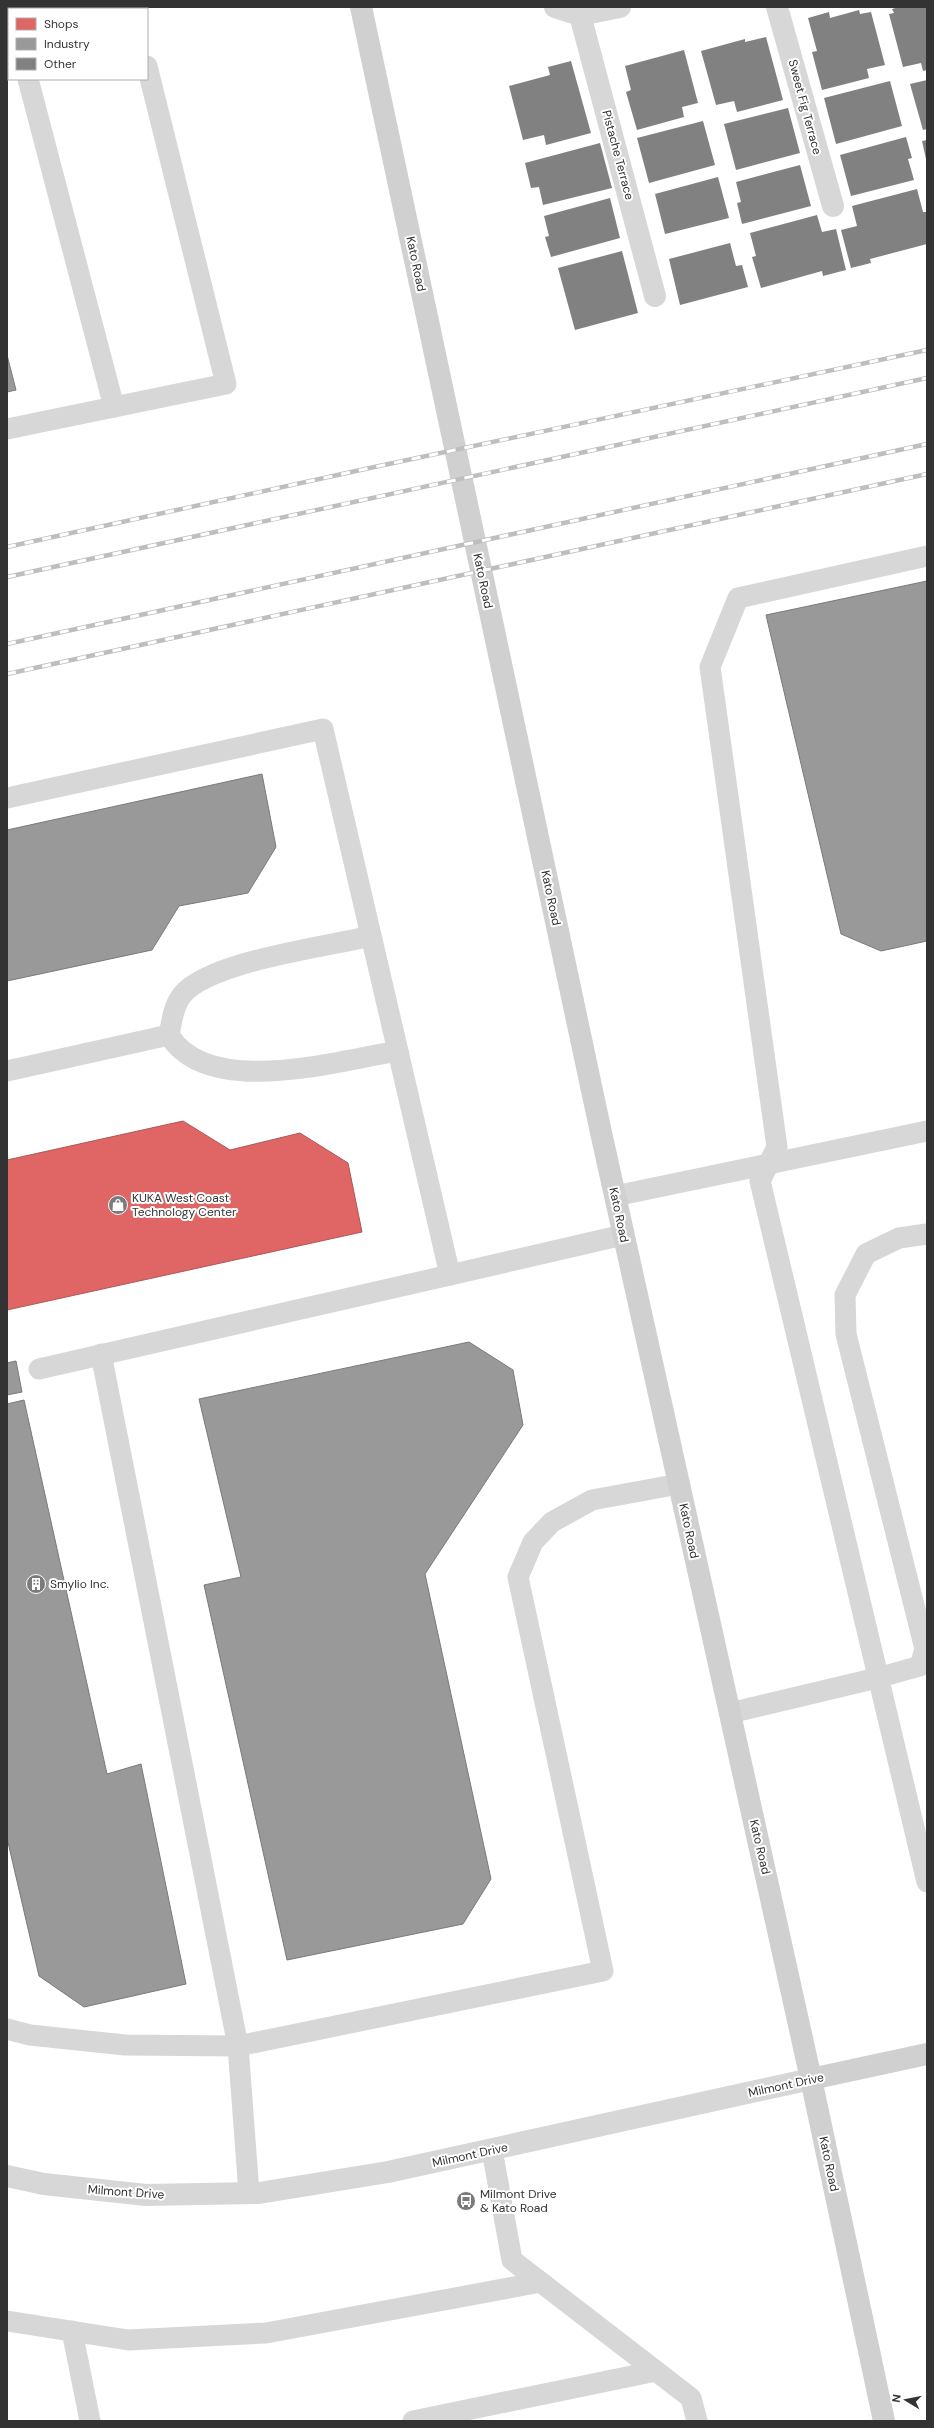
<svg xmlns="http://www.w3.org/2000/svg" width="934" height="2428" viewBox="0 0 934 2428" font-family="'DM Sans',sans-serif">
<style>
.shops{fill:#e06666;stroke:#ac5757}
.industry{fill:#999;stroke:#7a7a7a}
.building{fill:#818181}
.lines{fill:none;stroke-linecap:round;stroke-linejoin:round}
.lane{stroke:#d7d7d7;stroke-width:21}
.street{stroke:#d7d7d7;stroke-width:22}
.secondary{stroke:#d0d0d0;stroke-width:22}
.rail-casing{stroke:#bebebe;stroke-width:4.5}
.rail{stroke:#fff;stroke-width:3;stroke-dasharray:9;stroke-linecap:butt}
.labels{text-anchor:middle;stroke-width:4;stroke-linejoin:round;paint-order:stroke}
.street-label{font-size:12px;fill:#333;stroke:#fff}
.poi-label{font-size:12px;fill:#333;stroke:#fff;text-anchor:start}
</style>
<rect width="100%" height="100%" fill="#fff"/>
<path class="shops" d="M183,1121L230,1150L300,1133L348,1163L362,1232L7,1310V1160Z"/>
<g class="industry">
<path d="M7,355L16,390L7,392Z"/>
<path d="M927,581V941L881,951L841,934L766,615Z"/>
<path d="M262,774L276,847L248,893L179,906L152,950L7,981V830Z"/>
<path d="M469,1342L513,1370L523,1425L425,1574L491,1879L463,1924L287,1960L204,1585L241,1577L199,1399Z"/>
<path d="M16,1361L22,1392L7,1395V1363Z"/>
<path d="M24,1400L107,1774L141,1764L186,1984L84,2007L39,1976L7,1838V1404Z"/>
</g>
<g class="building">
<path d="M899,7H927V70L923,71L921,63L903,67L889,14L894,13L892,9Z"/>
<path d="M859,10L860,14L871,12L885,65L867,69L869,78L822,90L812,52L817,51L808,18L829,12L830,18Z"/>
<path d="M766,37L783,100L737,112L734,101L716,105L701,51L745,39V42Z"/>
<path d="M684,50L698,103L682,107L684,117L637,130L626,92L631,90L625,66Z"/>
<path d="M571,61L591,133L546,145L544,135L523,140L509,86L550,75L548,67Z"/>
<path d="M927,80V129L923,130L910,84Z"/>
<path d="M890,81L902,126L836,144L824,98Z"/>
<path d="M788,108L800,153L736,170L724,124Z"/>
<path d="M703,121L715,165L649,183L637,138Z"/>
<path d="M906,137L912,158L908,159L914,180L851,196L840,155Z"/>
<path d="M927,140V159H926L922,141Z"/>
<path d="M600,143L612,188L543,205L539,187L531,188L525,163Z"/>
<path d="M800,165L811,206L742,224L737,203L741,202L736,182Z"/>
<path d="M718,177L729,218L665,234L655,194Z"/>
<path d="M917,189L923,212H926L927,216V244L870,259L871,263L851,268L841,230L857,226L852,206Z"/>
<path d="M610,198L620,238L551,257L545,237L549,236L544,216Z"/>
<path d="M817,215L822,232L836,229L846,270L823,276L822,271L761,288L752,257L756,256L750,233Z"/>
<path d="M730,243L736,266L742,265L748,287L680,305L669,259Z"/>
<path d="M622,251L638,313L575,330L558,268Z"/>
</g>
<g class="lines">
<g class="lane">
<path d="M9,7L10,9"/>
<path d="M132,7L133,9"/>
<path d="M28,79L114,407"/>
<path d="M7,429L226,384L147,66"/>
<path d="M927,556L738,598L710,667L777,1147L760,1181L927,1882"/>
<path d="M7,798L323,729L450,1275L623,1235"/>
<path d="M169,1035C172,1021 173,1007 182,995C210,961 326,947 371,936"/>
<path d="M7,1071L169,1035C208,1099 337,1061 398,1051"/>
<path d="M615,1196L927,1131"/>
<path d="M101,1354L238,2046L249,2193"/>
<path d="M39,1369L450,1275"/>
<path d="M730,1713L877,1678L920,1666L925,1649L846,1334L845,1295L866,1254L899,1238L927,1234"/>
<path d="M7,2029L30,2035L125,2045L238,2046L603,1971L518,1577L533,1542L552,1522L592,1500L679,1484"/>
<path d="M492,2150L512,2260L691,2398L697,2421"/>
<path d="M7,2321L128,2340L266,2333L541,2282"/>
<path d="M72,2331L90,2421"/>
<path d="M413,2421L656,2371"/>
</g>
<g class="street">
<path d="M555,7L580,15L620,7"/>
<path d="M777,7L833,206"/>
<path d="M580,15L655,296"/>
<path d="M7,2176L44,2184L146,2195L259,2193L388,2172L811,2079"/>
</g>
<g class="secondary">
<path d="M361,7L600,1128L811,2079L884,2421"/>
<path d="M811,2079L927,2054"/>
</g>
<g class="rail-casing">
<g id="rail">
<path d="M7,547L365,469L927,350"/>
<path d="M7,577L927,378"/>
<path d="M7,644L927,444"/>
<path d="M7,674L927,474"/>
</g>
</g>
<use href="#rail" class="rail"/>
</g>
<defs>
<g id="shop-disc" transform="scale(1)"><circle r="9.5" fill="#7a7a7a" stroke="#fff"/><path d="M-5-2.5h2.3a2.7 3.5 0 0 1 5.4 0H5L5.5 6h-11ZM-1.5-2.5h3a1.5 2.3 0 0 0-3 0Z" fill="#fff"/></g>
<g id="building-disc" transform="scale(1)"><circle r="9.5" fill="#7a7a7a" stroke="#fff"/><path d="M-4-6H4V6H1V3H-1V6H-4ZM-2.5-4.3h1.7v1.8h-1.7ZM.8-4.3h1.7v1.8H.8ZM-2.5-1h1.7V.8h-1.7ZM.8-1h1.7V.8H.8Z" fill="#fff"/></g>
<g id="bus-disc" transform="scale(1)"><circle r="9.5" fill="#7a7a7a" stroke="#fff"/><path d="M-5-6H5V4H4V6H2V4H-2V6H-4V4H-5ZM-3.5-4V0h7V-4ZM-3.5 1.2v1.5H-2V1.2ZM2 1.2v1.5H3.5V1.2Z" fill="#fff"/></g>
</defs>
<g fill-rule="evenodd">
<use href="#shop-disc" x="118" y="1205"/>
<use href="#building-disc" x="36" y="1584"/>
<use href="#bus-disc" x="466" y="2201"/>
</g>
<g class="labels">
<g class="street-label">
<text transform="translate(805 107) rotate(75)" y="4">Sweet Fig Terrace</text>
<text transform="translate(618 155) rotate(75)" y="4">Pistache Terrace</text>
<text transform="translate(416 264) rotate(78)" y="4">Kato Road</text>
<text transform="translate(483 581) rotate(78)" y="4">Kato Road</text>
<text transform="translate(551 898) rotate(78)" y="4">Kato Road</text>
<text transform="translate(619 1215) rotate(78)" y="4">Kato Road</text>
<text transform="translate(689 1531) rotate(78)" y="4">Kato Road</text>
<text transform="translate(760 1847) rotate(77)" y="4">Kato Road</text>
<text transform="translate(786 2085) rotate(-12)" y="4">Milmont Drive</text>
<text transform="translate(470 2155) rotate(-12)" y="4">Milmont Drive</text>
<text transform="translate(829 2164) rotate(78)" y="4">Kato Road</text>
<text transform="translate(126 2192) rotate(4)" y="4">Milmont Drive</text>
</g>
<g class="poi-label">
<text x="132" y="1202">KUKA West Coast<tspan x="132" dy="14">Technology Center</tspan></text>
<text x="50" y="1588">Smylio Inc.</text>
<text x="480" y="2198">Milmont Drive<tspan x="480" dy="14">&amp; Kato Road</tspan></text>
</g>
</g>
<rect width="934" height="2428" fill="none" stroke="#333333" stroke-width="16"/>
<rect x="8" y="8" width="140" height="72" fill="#ffffff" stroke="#adadad"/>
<rect x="16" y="18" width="20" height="12" fill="#e06666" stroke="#adadad"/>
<text x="44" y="28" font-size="12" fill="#333333">Shops</text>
<rect x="16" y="38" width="20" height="12" fill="#999999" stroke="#adadad"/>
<text x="44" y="48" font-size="12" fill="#333333">Industry</text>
<rect x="16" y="58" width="20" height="12" fill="#818181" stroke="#adadad"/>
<text x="44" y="68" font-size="12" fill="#333333">Other</text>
<g transform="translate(906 2400) rotate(280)" stroke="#ffffff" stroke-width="3" paint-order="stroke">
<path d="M0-3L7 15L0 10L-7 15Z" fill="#333333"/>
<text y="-6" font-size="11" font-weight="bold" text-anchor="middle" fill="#333333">N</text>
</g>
</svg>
